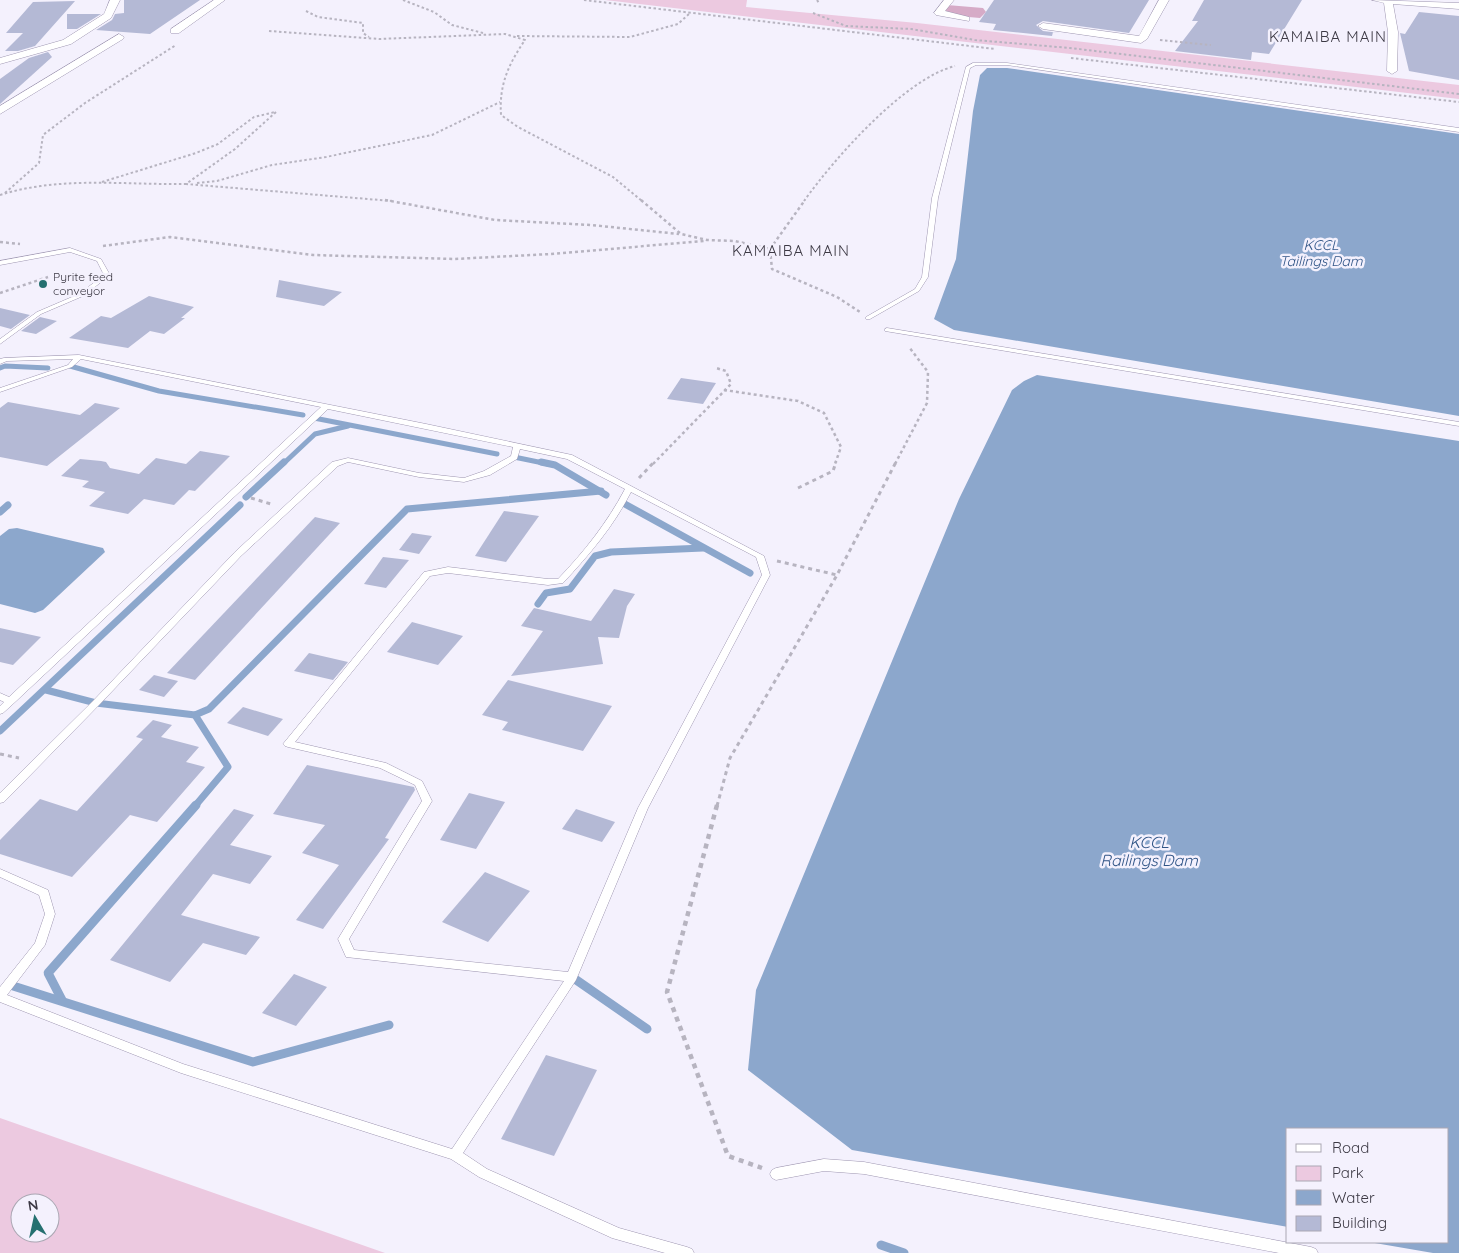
<svg xmlns="http://www.w3.org/2000/svg" width="1459" height="1253" viewBox="0 0 1459 1253" font-family="Quicksand,sans-serif">
<style>
.green{fill:#ecc9e0;fill-rule:evenodd}
.forest{fill:#d6abc7}
.water{fill:#8ca7cc}
.lines{fill:none;stroke-linecap:round;stroke-linejoin:round}
.stream-far2{stroke:#8ca7cc;stroke-width:5}
.stream-far1{stroke:#8ca7cc;stroke-width:7}
.stream{stroke:#8ca7cc;stroke-width:9}
.building{fill:#b4b9d5}
.lane-casing{stroke:#9e96b1;stroke-width:1}
.street-casing{stroke:#9e96b1;stroke-width:1}
.path-far3{stroke:#b7b4c0;stroke-width:2;stroke-dasharray:2.5 2.5;stroke-linecap:butt}
.path-far2{stroke:#b7b4c0;stroke-width:2.5;stroke-dasharray:3 3;stroke-linecap:butt}
.path-far1{stroke:#b7b4c0;stroke-width:3;stroke-dasharray:4 4;stroke-linecap:butt}
.path{stroke:#b7b4c0;stroke-width:4.5;stroke-dasharray:5 5;stroke-linecap:butt}
.lane{fill:#fff;fill-rule:evenodd}
.street{fill:#fff;fill-rule:evenodd}
.poi-dot{fill:#257070;stroke:#f4f1fd;stroke-width:2}
.labels{text-anchor:middle;stroke-width:5;stroke-linejoin:round;paint-order:stroke}
.far-poi-label{font-size:12px;fill:#3c3944;stroke:#f4f1fd;text-anchor:start}
.far-water-label{font-size:14px;font-style:italic;fill:#315587;stroke:#f4f1fd}
.far-quarter-label{font-size:15px;letter-spacing:1px;fill:#3c3944;stroke:#f4f1fd}
.water-label{font-size:16px;font-style:italic;fill:#315587;stroke:#f4f1fd}
</style>
<rect width="100%" height="100%" fill="#f4f1fd"/>
<g class="green">
<path d="M605,0H747L746,7L917,23L1459,85V99Z"/>
<path d="M0,1118L385,1253H0ZM20,1203H50V1233H20Z"/>
</g>
<path class="forest" d="M947,5L983,8L986,12L980,18L957,16L943,10Z"/>
<g class="water">
<path d="M987,68H1007L1459,134V416L954,330L934,319L956,259L973,111L980,75Z"/>
<path d="M1037,375L1459,441V1253H1433L1369,1242H1448V1129H1288V1227L852,1150L748,1070L756,990L959,499L1012,390L1024,381Z"/>
<path d="M17,528L103,548L105,552L43,610L35,613L0,604V536L9,529Z"/>
</g>
<g class="lines">
<g class="stream-far2">
<path d="M70,366L159,391L303,415"/>
<path d="M0,368L5,366L48,368"/>
<path d="M314,418L497,454"/>
<path d="M514,457L548,464"/>
<path d="M283,464L315,434L348,426"/>
</g>
<g class="stream-far1">
<path d="M541,462L555,465L606,495"/>
<path d="M246,497L284,462"/>
<path d="M623,503L750,573"/>
<path d="M0,512L8,505"/>
<path d="M538,604L546,593L570,589L595,556L611,552L703,548"/>
<path d="M46,690L96,703L195,715L209,709L407,509L601,491"/>
<path d="M0,731L240,505"/>
<path d="M195,806L228,767L195,715"/>
</g>
<g class="stream">
<path d="M572,977L647,1029"/>
<path d="M10,985L253,1062L389,1025"/>
<path d="M62,1000L48,973L196,805"/>
<path d="M881,1245L904,1253"/>
</g>
</g>
<g class="building">
<path d="M124,0H200L150,34L96,30L112,20L115,14L124,13Z"/>
<path d="M994,0H1149L1129,33L1043,21L1036,25L1043,31L1060,33L1053,32L1052,36L993,30L996,24L979,22Z"/>
<path d="M1204,0H1302L1269,54L1252,52L1251,60L1175,51L1198,21H1192Z"/>
<path d="M75,1L35,46L18,51H5L23,33H6L33,2Z"/>
<path d="M1419,12L1459,16V80L1409,71L1400,33L1405,34Z"/>
<path d="M67,14H101L77,29H67Z"/>
<path d="M48,52L52,57L0,104V79L29,58Z"/>
<path d="M279,280L342,292L324,306L276,297Z"/>
<path d="M149,296L194,307L181,318H185L164,334L150,331L128,348L69,338L101,316L111,318Z"/>
<path d="M0,308L30,315L11,329L0,326Z"/>
<path d="M40,317L57,321L36,334L21,331Z"/>
<path d="M681,378L716,383L703,404L667,399Z"/>
<path d="M8,402L80,415L95,403L120,408L47,466L0,457V408Z"/>
<path d="M200,451L230,456L195,491L189,490L174,505L144,499L128,514L89,506L105,492L82,487L89,481L61,476L80,459L101,461L106,462L110,468L139,474L156,458L186,464Z"/>
<path d="M504,511L539,516L506,562L475,556Z"/>
<path d="M315,517L340,523L195,680L167,673Z"/>
<path d="M412,533L432,536L419,554L399,550Z"/>
<path d="M383,557L409,560L386,588L364,584Z"/>
<path d="M614,589L635,594L627,606L619,638L598,637L603,664L511,676L543,631L521,626L534,608L591,621Z"/>
<path d="M412,622L463,636L438,665L387,652Z"/>
<path d="M0,628L41,637L13,665L0,662Z"/>
<path d="M309,653L348,662L333,680L294,671Z"/>
<path d="M154,675L178,681L164,697L139,690Z"/>
<path d="M508,680L612,706L583,751L502,730L508,722L482,715Z"/>
<path d="M243,707L283,719L268,736L227,723Z"/>
<path d="M153,720L172,725L161,737L199,747L186,762L205,767L157,822L130,815L72,877L0,854V840L40,799L77,811L143,739L136,737Z"/>
<path d="M307,765L414,787L415,790L385,838L389,839L323,929L296,920L339,865L302,853L325,825L273,814Z"/>
<path d="M469,793L505,802L476,849L440,840Z"/>
<path d="M234,809L254,815L230,845L272,856L250,884L213,874L181,915L260,937L246,955L203,943L170,982L110,960Z"/>
<path d="M576,809L615,822L602,842L562,829Z"/>
<path d="M485,872L530,891L488,942L442,922Z"/>
<path d="M294,974L327,987L296,1026L262,1013Z"/>
<path d="M546,1055L597,1070L554,1156L501,1139Z"/>
</g>
<g class="lines">
<g class="lane-casing">
<g id="lane">
<path d="M973,63H1007L1459,128V132L1007,65H976L970,68L938,198L928,277L919,291L870,319H866V317L915,289L922,277L932,198L966,67Z"/>
<path d="M70,248L101,259L110,275L109,276L83,296L41,314L0,344V339L37,312L79,294L104,275L97,261L70,252L0,265V261Z"/>
<path d="M887,328L1459,422V426L885,331V329Z"/>
<path d="M79,355L426,424L572,455L764,556L770,575L648,808L576,980L463,1153L487,1169L619,1228L687,1247L692,1249L694,1253H665L612,1238L479,1177L451,1159L181,1073L0,1002V987L35,943L45,914L39,895L0,877V869L48,890L55,914L45,945L7,995L183,1064L452,1149L564,981L346,957L338,939L422,801L415,785L380,768L288,747L285,746L283,744L424,572L448,567L548,579H558C584,552 607,523 625,489L567,459L520,449L517,459L490,475L464,482L419,477L348,462L338,466L241,556L99,705L4,802L0,803V793L93,701L235,552L332,462L348,458L419,473L464,478L484,471L511,456L513,447L328,409L13,704L3,713L0,714V706L4,702L0,700V693L9,697L321,407L81,359L72,367L0,392V388L68,365L73,359L7,361L0,364V359L4,358ZM631,492L756,557L762,575L638,808L568,972L354,950L349,939L432,801L422,781L386,763L295,742L430,576L448,573L548,585L563,583C589,555 614,526 631,492Z"/>
<path d="M824,1159L864,1162L1311,1247L1316,1249L1318,1253H1279L864,1174L824,1171L776,1180L772,1178L770,1174L772,1170L776,1168Z"/>
</g>
</g>
<g class="street-casing">
<g id="street">
<path d="M110,0H120L111,18L71,44L0,64V58L63,40L104,14Z"/>
<path d="M214,0H225L179,33H171V29Z"/>
<path d="M944,0H954L945,11L969,17V21L936,15L934,13Z"/>
<path d="M1159,0H1169L1147,39L1141,43L1043,29L1038,26L1043,23L1139,36Z"/>
<path d="M1372,0L1459,3V9L1393,4L1398,32L1397,71L1392,74L1387,71L1388,32L1384,3Z"/>
<path d="M119,34L124,37L123,39L0,114V106Z"/>
</g>
</g>
<g class="path-far3">
<path d="M403,0L434,12L452,25L483,33"/>
<path d="M584,0L995,49"/>
<path d="M817,0L819,3"/>
<path d="M306,11L318,17L363,23V33L369,37"/>
<path d="M813,13L846,26L911,29L975,40L1070,48L1459,94"/>
<path d="M269,31L379,39L505,34L525,40C508,65 499,85 501,115L518,127L613,177L642,201"/>
<path d="M517,36L630,37L678,24L690,13"/>
<path d="M1160,40L1211,45"/>
<path d="M1071,58L1459,102"/>
<path d="M276,112L235,149L186,184L392,201"/>
<path d="M102,182L196,153L218,144L254,117L275,112"/>
<path d="M197,183L217,181L272,165L326,157L432,135L500,102"/>
<path d="M5,193L39,163L43,135L85,103L176,45"/>
<path d="M0,195C60,176 124,185 186,184"/>
<path d="M804,201C834,159 904,79 955,66"/>
</g>
<g class="path-far2">
<path d="M385,200L495,220L591,225L679,234"/>
<path d="M641,200L681,234L707,240L735,241L770,249L772,269L837,297L860,312"/>
<path d="M0,242L20,244"/>
<path d="M103,246L170,237L313,255L454,259L551,254L704,241"/>
<path d="M770,249L805,200"/>
<path d="M0,293L48,277"/>
<path d="M724,390L798,401L824,413L841,447L835,464"/>
<path d="M653,464L731,384L726,371L716,368"/>
<path d="M895,464L927,403L928,372L909,347"/>
</g>
<g class="path-far1">
<path d="M639,478L654,462"/>
<path d="M798,488L833,471L836,462"/>
<path d="M251,498L271,504"/>
<path d="M777,561L837,575"/>
<path d="M0,754L19,758"/>
<path d="M717,806L730,758L837,575L896,462"/>
</g>
<path class="path" d="M717,805L667,992L728,1156L762,1168"/>
<use href="#lane" class="lane"/>
<use href="#street" class="street"/>
</g>
<circle class="poi-dot" cx="43" cy="284" r="5"/>
<g class="labels">
<g class="far-poi-label">
<text x="53" y="281">Pyrite feed<tspan x="53" dy="14">conveyor</tspan></text>
</g>
<g class="far-water-label">
<text x="1321" y="250">KCCL<tspan x="1321" dy="16">Tailings Dam</tspan></text>
</g>
<g class="far-quarter-label">
<text x="1328" y="42">KAMAIBA MAIN</text>
<text x="791" y="256">KAMAIBA MAIN</text>
</g>
<g class="water-label">
<text x="1149" y="848">KCCL<tspan x="1149" dy="18">Railings Dam</tspan></text>
</g>
</g>
<rect x="1286" y="1128" width="162" height="115" fill="#f4f1fd" stroke="#aaa7b3"/>
<rect x="1296" y="1144" width="25" height="8" fill="#ffffff" stroke="#aaa7b3"/>
<text x="1332" y="1153" font-size="15" fill="#3c3944">Road</text>
<rect x="1296" y="1166" width="25" height="15" fill="#ecc9e0" stroke="#aaa7b3"/>
<text x="1332" y="1178" font-size="15" fill="#3c3944">Park</text>
<rect x="1296" y="1190" width="25" height="15" fill="#8ca7cc" stroke="#aaa7b3"/>
<text x="1332" y="1203" font-size="15" fill="#3c3944">Water</text>
<rect x="1296" y="1216" width="25" height="15" fill="#b4b9d5" stroke="#aaa7b3"/>
<text x="1332" y="1228" font-size="15" fill="#3c3944">Building</text>
<g transform="translate(35 1218) rotate(351)"><circle r="24" fill="#f4f1fd" stroke="#aaa7b3"/>
<path d="M0-4L9 19L0 12L-9 19Z" fill="#257070"/>
<text y="-8" font-size="14" font-weight="bold" text-anchor="middle" fill="#3c3944">N</text>
</g>
</svg>
